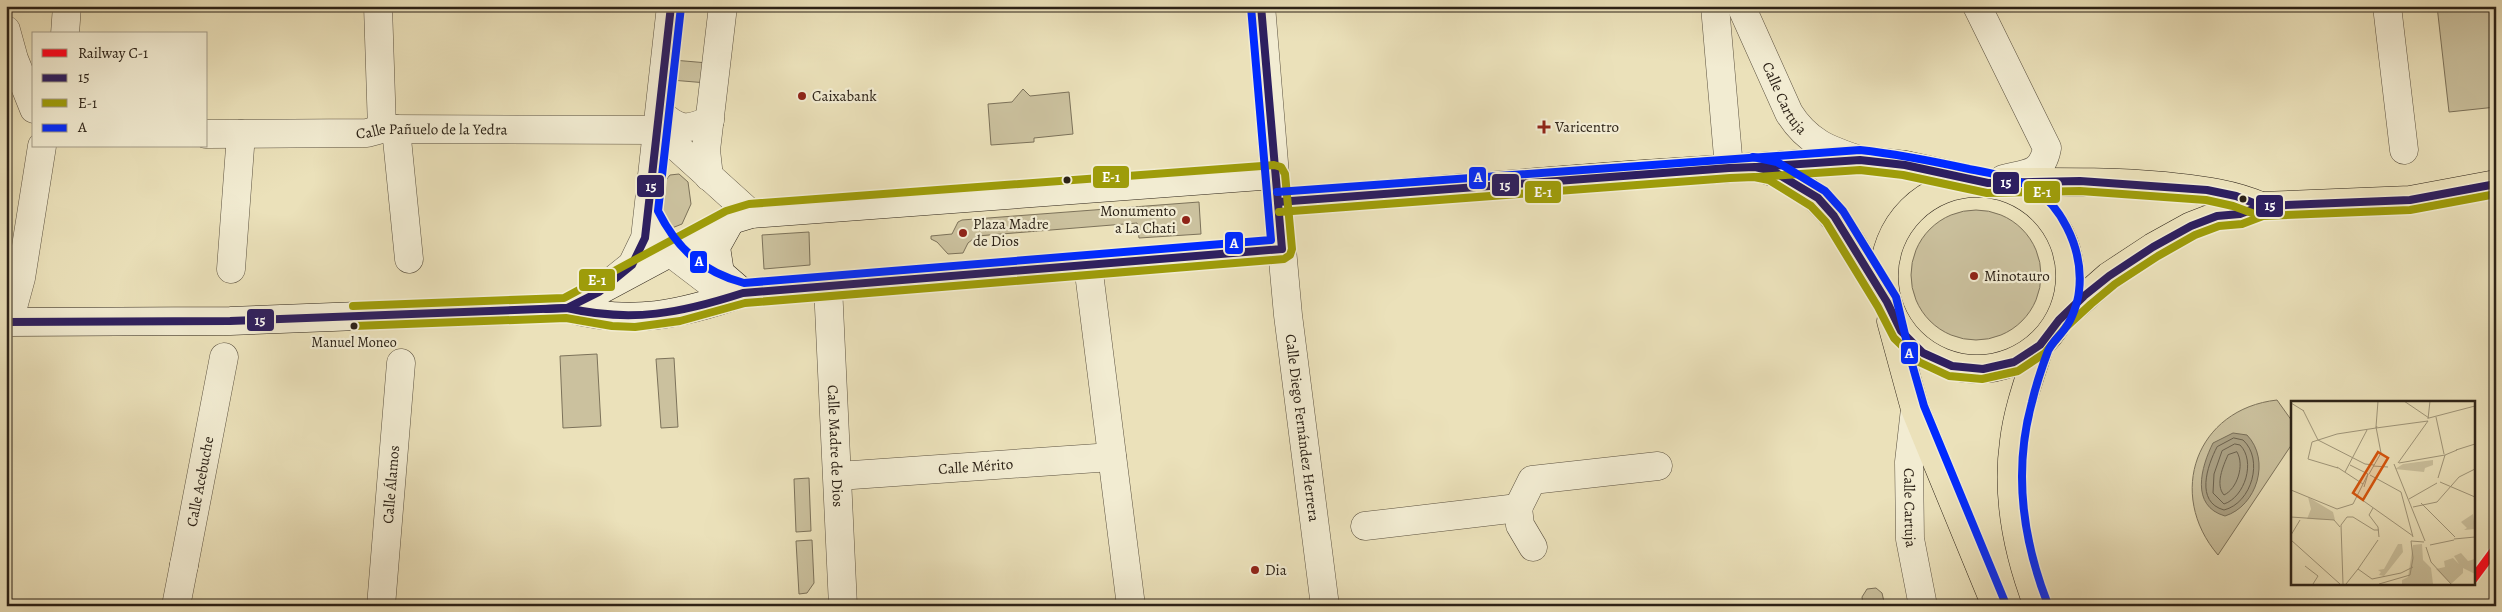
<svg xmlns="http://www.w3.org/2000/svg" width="2502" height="612" viewBox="0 0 2502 612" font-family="Alegreya,serif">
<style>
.green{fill:#cbc19e;stroke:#7c725a}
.water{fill:#aaa083;stroke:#786e58}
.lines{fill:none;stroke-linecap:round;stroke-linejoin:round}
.shore{stroke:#6b614d;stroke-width:1}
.pedestrian-casing{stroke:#5c5240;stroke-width:29}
.minor-casing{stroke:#5c5240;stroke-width:29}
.tertiary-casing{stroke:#5c5240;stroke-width:29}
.secondary-casing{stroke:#2c2217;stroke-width:29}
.primary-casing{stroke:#2c2217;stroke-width:29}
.pedestrian{stroke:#f2ecd2;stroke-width:28}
.minor{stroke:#f2ecd2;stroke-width:28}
.tertiary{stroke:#f2ecd2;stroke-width:28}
.secondary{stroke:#f2ecd2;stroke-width:28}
.primary{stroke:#ebe1ba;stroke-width:28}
.bus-1-casing{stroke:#f2ecd2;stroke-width:11}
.bus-2-casing{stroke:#f2ecd2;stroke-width:11}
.bus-3-casing{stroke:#f2ecd2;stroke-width:11}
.bus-1{stroke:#2d1f60;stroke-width:8}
.bus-2{stroke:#9e9c0a;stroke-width:8}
.bus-3{stroke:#002aff;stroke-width:8}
.rail-1-casing{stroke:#f2ecd2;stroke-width:12}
.rail-1{stroke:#ff061d;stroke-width:9}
.poi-dot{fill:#8f2418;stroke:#f2ecd2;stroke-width:2}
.bus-dot{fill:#2c2217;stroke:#f2ecd2;stroke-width:2}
.labels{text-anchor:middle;stroke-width:4.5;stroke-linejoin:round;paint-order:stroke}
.bus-label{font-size:14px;fill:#2c2217;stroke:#f2ecd2}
.poi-label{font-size:15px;fill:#2c2217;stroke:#f2ecd2;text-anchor:start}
.street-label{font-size:15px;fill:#2c2217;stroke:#f2ecd2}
.inset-road{fill:none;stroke:#9f9579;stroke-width:1}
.view{fill:#d5540d;fill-opacity:0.15;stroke:#d5540d;stroke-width:2.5}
.inset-edge{fill:none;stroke:#2c2217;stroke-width:2.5}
.line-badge{stroke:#f2ecd2;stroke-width:2}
.badge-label{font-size:14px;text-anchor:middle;font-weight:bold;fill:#fff}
</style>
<rect width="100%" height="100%" fill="#ebe1ba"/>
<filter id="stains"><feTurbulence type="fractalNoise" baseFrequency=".004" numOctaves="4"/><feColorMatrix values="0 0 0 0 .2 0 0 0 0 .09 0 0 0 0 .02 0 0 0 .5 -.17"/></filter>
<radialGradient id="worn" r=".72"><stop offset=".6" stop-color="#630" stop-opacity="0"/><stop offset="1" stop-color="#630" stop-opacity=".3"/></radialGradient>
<g class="green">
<path d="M2437,6H2496V107L2449,112Z"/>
<path d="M673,60L708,63L707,83L671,80Z"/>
<path d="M1023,89L1030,96L1069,92L1073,134L1034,138V142L991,145L988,104L1012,102Z"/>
<path d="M679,174L688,182L691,204L682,224L672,228C653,220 658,188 670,175Z"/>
<path d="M1199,202L1201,234L1139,238L1137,223L977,236L968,243L963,253L948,254L937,242L931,239V236L952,234L958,222L962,220Z"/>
<circle cx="1976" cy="275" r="65"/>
<path d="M809,232L810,265L764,269L762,235Z"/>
<path d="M597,354L601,426L563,428L560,356Z"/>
<path d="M674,358L678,427L661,428L656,359Z"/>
<path d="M2277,400L2292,421V444L2218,555C2166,494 2196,409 2277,400Z"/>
<path d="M809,478L811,531L796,532L794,479Z"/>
<path d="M812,540L814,583L807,593L799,594L796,541Z"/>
<path d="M1876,588L1882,593L1885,606H1863L1862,597L1867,589Z"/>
</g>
<path class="water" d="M2233,433L2247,435C2271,460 2257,506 2225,516C2190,506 2201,467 2213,443Z"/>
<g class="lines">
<g class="shore">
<path d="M2234,438L2243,440C2264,459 2252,503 2224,510C2195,502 2207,466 2217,447Z"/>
<path d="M2235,444L2240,445C2256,461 2245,497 2224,504L2213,493L2214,474L2222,451Z"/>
<path d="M2237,452C2245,465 2237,489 2224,495C2215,485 2223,466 2228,455Z"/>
</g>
<g class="pedestrian-casing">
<g id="pedestrian">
<path d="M2387,6L2404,150"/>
<path d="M1518,508L1520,525L1533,547"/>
<path d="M1365,526L1518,508L1532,480L1658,466"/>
<path id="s1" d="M184,565L224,357"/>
</g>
</g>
<g class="minor-casing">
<g id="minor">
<path d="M378,6L382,129"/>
<path d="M1977,6L2047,148C2042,175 2027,173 2003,179"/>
<path d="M6,30L14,59L34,109"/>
<path d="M65,34L67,6"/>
<path d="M396,129L409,259"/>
<path id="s2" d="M206,134L367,133L382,129L658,130"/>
<path d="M1088,265L1131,606"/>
<path d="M231,269L241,134"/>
<path id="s3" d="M828,286L843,606"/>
<path d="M9,322L21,278L42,146"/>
<path id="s4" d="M1915,409L1909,462L1910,539L1923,606"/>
<path id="s5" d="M838,476L1112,457"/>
<path d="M176,606L184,565"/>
<path id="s6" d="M381,606L401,363"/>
</g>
</g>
<g class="tertiary-casing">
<g id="tertiary">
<path d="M1261,6L1275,175"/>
<path d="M1715,6L1729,168"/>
<path id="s7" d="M1741,6L1789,113C1807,142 1829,150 1860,160"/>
<path d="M660,113C678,130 687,131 710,120"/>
<path d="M658,130L751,214"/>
<path d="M709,177L706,150L723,6"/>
<path d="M658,235L671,253L709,282L743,293"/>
<path id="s8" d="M1282,249L1288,315L1325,606"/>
<path d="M612,281L632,265L645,238L671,6"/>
</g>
</g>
<g class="secondary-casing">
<g id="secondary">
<path d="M1763,169C1828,184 1855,251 1887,302"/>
<path d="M1278,202L1629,175L1860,160L1905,165L1988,183"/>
<path d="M731,220L716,247L720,273L743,293"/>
<path d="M6,322L230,321L567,308C631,326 682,314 743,293L1282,249L1275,175L751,214L731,220L567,308"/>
</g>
</g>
<g class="primary-casing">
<g id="primary">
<path d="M2000,182C2055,182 2109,181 2164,186C2199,190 2228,192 2261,206"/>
<circle cx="1977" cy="276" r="93"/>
<path d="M2060,319L2109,276L2153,247L2191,226L2217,216L2240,214L2261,206L2410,200L2496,184"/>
<path d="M1891,321L1915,409L1996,606"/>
<path d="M2038,606C2018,554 2006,497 2014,441C2018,408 2030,377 2040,345"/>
</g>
</g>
<use href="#pedestrian" class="pedestrian"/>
<use href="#minor" class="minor"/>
<use href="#tertiary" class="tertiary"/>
<use href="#secondary" class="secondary"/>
<use href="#primary" class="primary"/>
<g class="bus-1-casing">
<g id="bus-1">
<path d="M1756,167L1860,160L1905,165L1988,183L2080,181L2207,190L2236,196L2256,204"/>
<path d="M1278,202L1729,168L1755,167L1773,171L1818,198L1834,216L1887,302L1901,331L1923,353L1952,366L1983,369L2014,362L2040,345L2059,320L2084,296L2109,276L2153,247L2191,226L2217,216L2240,214L2261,206L2410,200L2496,184"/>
<path d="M546,309L567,308L599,292L632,265L645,238L671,6"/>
<path d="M6,322L230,321L567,308C632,323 681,313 743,293L1282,249L1261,6"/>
</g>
</g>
<g class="bus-2-casing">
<g id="bus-2">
<path d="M1757,177L1860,170L1903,175L1987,193L2080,191L2206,200L2233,206L2252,213"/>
<path d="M1279,212L1730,178L1754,177L1769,180L1811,206L1826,222L1878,307L1894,338L1919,362L1949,376L1982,379L2018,371L2045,353L2066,327L2091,304L2115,284L2158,256L2195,235L2219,226L2242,224L2263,216L2410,210L2496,194"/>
<path d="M353,306L564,298L726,211L749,204L1274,165L1281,167L1285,174L1292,249L1290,255L1284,259L745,303L680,321L635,327L612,326L566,318L354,326"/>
</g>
</g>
<g class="bus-3-casing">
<g id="bus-3">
<path d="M681,7L658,211C677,249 703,272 744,283L1271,240L1251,7"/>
<path d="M1753,157L1777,162L1825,191L1843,211L1896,297L1912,364L1924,406L2005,602"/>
<path d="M1277,192L1860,150C1897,154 1932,161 1969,169C1985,172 2004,175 2020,182C2061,198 2084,250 2079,291C2078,302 2072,319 2066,327C2061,335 2052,342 2048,351C2042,367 2036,385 2032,402C2013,471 2022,537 2047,602"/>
</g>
</g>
<use href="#bus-1" class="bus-1"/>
<use href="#bus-2" class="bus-2"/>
<use href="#bus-3" class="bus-3"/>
<g class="rail-1-casing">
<path id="rail-1" d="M2473,579L2496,548"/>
</g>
<use href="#rail-1" class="rail-1"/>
</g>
<g class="poi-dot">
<circle cx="802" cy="96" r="5"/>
<path d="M1541.5 119.5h5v5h5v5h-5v5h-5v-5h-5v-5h5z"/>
<circle cx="1186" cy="220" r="5"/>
<circle cx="963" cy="233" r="5"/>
<circle cx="1974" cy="276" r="5"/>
<circle cx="1255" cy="570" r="5"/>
</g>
<g class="bus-dot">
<circle cx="1067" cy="180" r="4.5"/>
<circle cx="2243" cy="199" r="4.5"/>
<circle cx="354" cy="326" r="4.5"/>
</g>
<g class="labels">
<g class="bus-label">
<text x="354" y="347">Manuel Moneo</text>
</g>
<g class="poi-label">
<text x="812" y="101">Caixabank</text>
<text x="1555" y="132">Varicentro</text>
<text x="1176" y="216" text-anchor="end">Monumento<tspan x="1176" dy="17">a La Chati</tspan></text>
<text x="973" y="229">Plaza Madre<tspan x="973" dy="17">de Dios</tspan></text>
<text x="1984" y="281">Minotauro</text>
<text x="1265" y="575">Dia</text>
</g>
<g class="street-label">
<text dy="5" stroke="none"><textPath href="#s7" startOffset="102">Calle Cartuja</textPath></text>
<text dy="5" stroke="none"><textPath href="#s2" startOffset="226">Calle Pañuelo de la Yedra</textPath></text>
<text dy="5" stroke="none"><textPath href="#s8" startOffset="180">Calle Diego Fernández Herrera</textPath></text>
<text dy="5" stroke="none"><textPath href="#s3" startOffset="160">Calle Madre de Dios</textPath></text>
<text dy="5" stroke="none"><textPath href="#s5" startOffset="138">Calle Mérito</textPath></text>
<text dy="5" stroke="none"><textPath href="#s1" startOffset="85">Calle Acebuche</textPath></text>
<text dy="5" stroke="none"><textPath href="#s6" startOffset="122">Calle Álamos</textPath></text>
<text dy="5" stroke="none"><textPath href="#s4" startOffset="99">Calle Cartuja</textPath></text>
</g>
</g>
<g transform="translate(2291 401)">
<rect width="184" height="184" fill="#ebe1ba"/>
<path d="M142,59V64L134,67L133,71L104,68L112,63ZM17,96L42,111L44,119L16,118L20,108ZM182,113L184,128L173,129L176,127L170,121ZM107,143H111L112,151L93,175L88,174L90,171L87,169L93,168ZM131,143L132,159L140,167L142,183H111V179L117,176L122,144ZM170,152L177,160L184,158V173L172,167V172L160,183L145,168L154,166L153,160L162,157L168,163L163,155Z" fill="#cbc19e"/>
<path class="inset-road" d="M113,0L138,17M0,2L13,10M12,9L27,39M145,16L153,53M138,17L184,5M137,18L139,0M86,25L85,27L137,20M27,39L74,63L83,64M165,49L184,43M107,62L137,20M108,62L154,54M103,63L134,140M59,64L77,73M82,65L97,66M46,66L72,83M47,67L17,58L21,41L46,33L85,27M54,71L76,29M78,73L90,52L85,26L87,0M79,74L110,91L122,136M147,77L154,54L166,49M149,81L184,96M0,89L46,108L62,103L77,73L73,86M67,96L122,135M118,98L146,82M130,102L164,136M122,106L146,101L168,76L184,68M82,107L78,114L87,126L88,136M0,116L43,119L49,126M0,134L9,119M163,138L184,136M0,139L49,183M139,144L163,139M135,146L140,161L160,183M14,165L27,175L22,183M67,168L87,139M52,183L50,124L56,116H62L83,129H88M55,183L67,168L81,178L110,172L122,166M88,183L119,174L122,157L120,140L133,141"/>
<path class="view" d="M87,51L97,57L72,99L62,92Z"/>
<rect width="184" height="184" class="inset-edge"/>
</g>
<g class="line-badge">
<rect x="1092" y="165" width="38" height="24" rx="5" fill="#9e9c0a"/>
<rect x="1468" y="166" width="19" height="24" rx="5" fill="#002aff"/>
<rect x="1992" y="171" width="28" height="24" rx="5" fill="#2d1f60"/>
<rect x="1491" y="173" width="29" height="24" rx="5" fill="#2d1f60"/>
<rect x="636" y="174" width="29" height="24" rx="5" fill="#2d1f60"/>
<rect x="2023" y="180" width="38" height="24" rx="5" fill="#9e9c0a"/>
<rect x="1524" y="180" width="38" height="24" rx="5" fill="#9e9c0a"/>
<rect x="2255" y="194" width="29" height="24" rx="5" fill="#2d1f60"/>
<rect x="1224" y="231" width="20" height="24" rx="5" fill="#002aff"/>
<rect x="689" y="250" width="19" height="24" rx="5" fill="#002aff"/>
<rect x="578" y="268" width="38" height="24" rx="5" fill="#9e9c0a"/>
<rect x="246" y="308" width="29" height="24" rx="5" fill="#2d1f60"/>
<rect x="1900" y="341" width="19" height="24" rx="5" fill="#002aff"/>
</g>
<g class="badge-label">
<text x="1111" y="182">E-1</text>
<text x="1478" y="182">A</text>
<text x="2006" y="187">15</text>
<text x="1505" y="190">15</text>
<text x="651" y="191">15</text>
<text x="2042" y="197">E-1</text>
<text x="1543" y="197">E-1</text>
<text x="2270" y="210">15</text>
<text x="1234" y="248">A</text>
<text x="699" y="266">A</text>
<text x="597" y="285">E-1</text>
<text x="260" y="325">15</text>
<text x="1909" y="358">A</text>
</g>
<rect width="2502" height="612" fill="none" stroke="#ebe1ba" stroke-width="25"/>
<rect x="8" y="8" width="2487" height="597" fill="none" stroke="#2c2217" stroke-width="2.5"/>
<rect x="12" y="12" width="2477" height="587" fill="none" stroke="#2c2217"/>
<rect x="32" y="32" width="175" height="115" fill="#f2ecd2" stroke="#a39b87"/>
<rect x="42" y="49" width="25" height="8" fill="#ff061d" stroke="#a39b87"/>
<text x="78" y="58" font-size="15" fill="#2c2217">Railway C-1</text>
<rect x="42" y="74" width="25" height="8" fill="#2d1f60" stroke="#a39b87"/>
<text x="78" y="82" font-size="15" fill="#2c2217">15</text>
<rect x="42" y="99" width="25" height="8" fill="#9e9c0a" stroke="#a39b87"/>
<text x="78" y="108" font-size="15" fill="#2c2217">E-1</text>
<rect x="42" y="124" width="25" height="8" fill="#002aff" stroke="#a39b87"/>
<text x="78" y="132" font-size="15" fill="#2c2217">A</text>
<rect width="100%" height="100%" filter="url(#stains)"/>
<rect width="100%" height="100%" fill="url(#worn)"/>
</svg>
